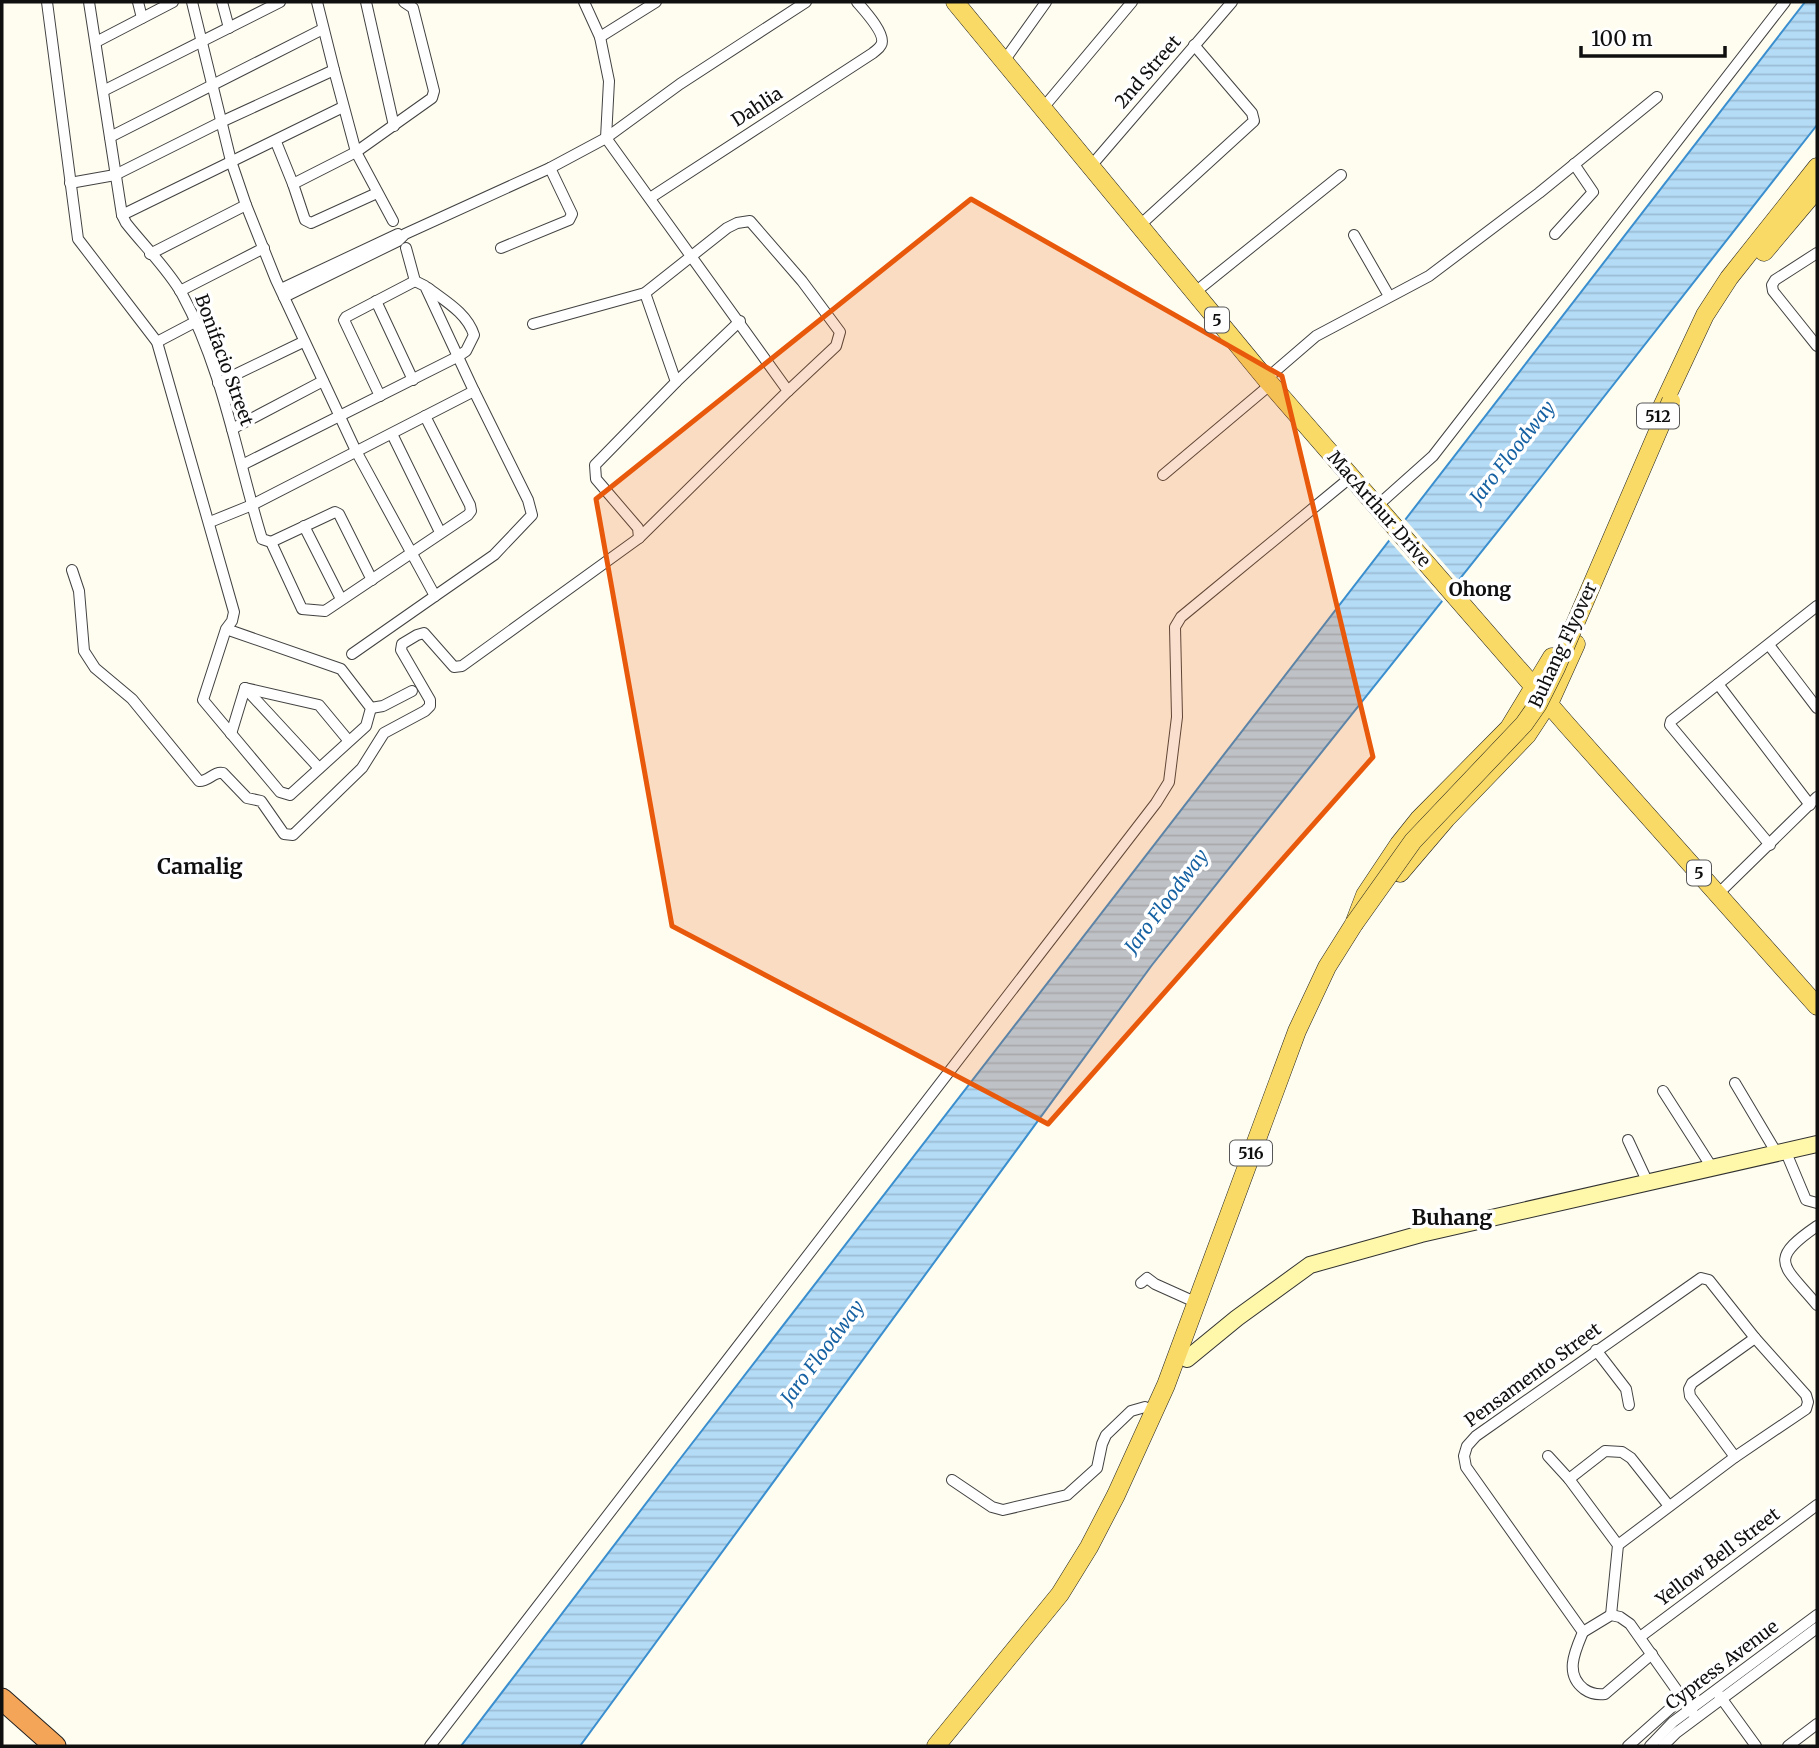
<svg xmlns="http://www.w3.org/2000/svg" width="1819" height="1748" viewBox="0 0 1819 1748" font-family="Merriweather,serif">
<style>
.water{fill:url(#water-rules);stroke:#3b8fce;stroke-width:2}
.pier{fill:#fffdf0}
.lines{fill:none;stroke-linecap:round;stroke-linejoin:round}
.street-casing{stroke:#424242;stroke-width:12}
.secondary-casing{stroke:#313131;stroke-width:18}
.primary-casing{stroke:#202020;stroke-width:19}
.highway-casing{stroke:#202020;stroke-width:23}
.street{stroke:#fff;stroke-width:10}
.secondary{stroke:#fff8ab;stroke-width:16}
.primary{stroke:#f9da66;stroke-width:18}
.highway{stroke:#f5a558;stroke-width:21}
.primary-bridge-casing{stroke:#202020;stroke-width:19;stroke-linecap:butt}
.primary-bridge{stroke:#f9da66;stroke-width:18}
.marked{fill:#e8590c;fill-opacity:0.2;stroke:#e8590c;stroke-width:5;stroke-linejoin:round}
.labels{text-anchor:middle;stroke-width:7;stroke-linejoin:round;paint-order:stroke}
.shield{fill:#fff;stroke:#575757;stroke-width:2}
.shield-label{font-size:16px;font-weight:bold;fill:#0f0f0f}
.street-label{font-size:18px;fill:#0f0f0f;stroke:#fff}
.water-label{font-size:19px;font-style:italic;fill:#1661a2;stroke:#fff}
.neighbourhood-label{font-size:19px;font-weight:bold;fill:#0f0f0f;stroke:#fff}
.quarter-label{font-size:21px;font-weight:bold;fill:#0f0f0f;stroke:#fff}
</style>
<defs>
<pattern id="water-rules" width="6" height="5" patternUnits="userSpaceOnUse" patternTransform="scale(1.75)"><rect width="6" height="5" fill="#b5dcf7"/><path d="M0 2.5h6" fill="none" stroke="#9abcd3"/></pattern>
</defs>
<rect width="100%" height="100%" fill="#fffdf0"/>
<path class="water" d="M1805,2H1817V125L1541,477L1152,965L580,1746H461L673,1468Z"/>
<path class="pier" d="M1403,517L1461,583L1445,604L1387,538Z"/>
<g class="lines">
<g class="street-casing">
<g id="street">
<path d="M47,2L78,239L157,342L234,612L232,621L226,629L203,700L280,792L290,795L366,726L371,708L341,669L226,629"/>
<path d="M89,2L122,215L126,223C144,246 168,269 182,294C223,369 237,458 262,539L271,542L302,609L325,611L468,515L471,511L470,505L425,416"/>
<path d="M138,2L142,18"/>
<path d="M192,2L231,161L246,205L276,280L356,451L435,596L494,555L532,515L528,500L474,391"/>
<path d="M222,2L229,28"/>
<path d="M317,2L334,70"/>
<path d="M366,2L394,126"/>
<path d="M600,37L656,2"/>
<path d="M96,42L173,2"/>
<path d="M1004,61L1046,2"/>
<path d="M103,91L280,2"/>
<path d="M1043,108L1132,2"/>
<path d="M110,137L323,29"/>
<path d="M276,142L293,184"/>
<path d="M1091,166L1232,2"/>
<path d="M70,183L115,175L221,122L334,70L356,152L393,221"/>
<path d="M377,193L311,223L305,220L293,184L356,152L432,98L434,91L413,8L404,2"/>
<path d="M650,198L873,53C875,51 879,49 881,45C887,35 864,10 857,2"/>
<path d="M122,215L343,107"/>
<path d="M1139,226L1254,121L1252,113L1194,45"/>
<path d="M1555,234L1593,192L1574,164"/>
<path d="M1354,235L1389,296"/>
<path d="M501,248L569,220L572,214L550,168"/>
<path d="M1817,253L1775,280L1772,285L1773,291L1817,346"/>
<path d="M150,254L246,205"/>
<path d="M281,289L398,234"/>
<path d="M180,291L264,248"/>
<path d="M1194,293L1341,175"/>
<path d="M284,297L398,241L405,234L550,168L606,138L680,84L806,2"/>
<path d="M376,301L413,380"/>
<path d="M533,324L645,293L727,228L737,223L750,221L802,281L840,332L836,346L788,391"/>
<path d="M157,342L195,322"/>
<path d="M1266,379L1316,336L1429,276L1539,193L1657,97"/>
<path d="M676,382L740,321"/>
<path d="M218,383L303,342"/>
<path d="M380,396L344,320L346,317L415,281"/>
<path d="M232,429L323,381"/>
<path d="M392,434L440,532"/>
<path d="M242,465L457,357L466,351L474,335C467,313 445,301 428,288"/>
<path d="M1163,475L1271,384"/>
<path d="M1377,506L1433,456L1785,2"/>
<path d="M210,522L252,505L474,391L425,286L415,281L406,248"/>
<path d="M304,526L341,599"/>
<path d="M639,538L638,528L596,479L595,465L676,382L645,293"/>
<path d="M271,542L335,512L339,514L372,580"/>
<path d="M72,570L79,591L84,651L95,668L132,699L199,781C208,782 214,771 223,773L247,798L261,801L284,834L293,835L362,768L384,733L425,711L430,706V700L401,650L402,644L417,635L424,633L454,667L462,666L639,538L788,391L606,138L609,81L600,37L584,2"/>
<path d="M1769,645L1817,708"/>
<path d="M352,654L435,596"/>
<path d="M1718,684L1810,805"/>
<path d="M245,688L319,768"/>
<path d="M371,708L383,706L412,691"/>
<path d="M231,734L245,688L319,705L348,740"/>
<path d="M1770,845L1670,725L1671,721L1817,606"/>
<path d="M1718,894L1817,797"/>
<path d="M1735,1083L1776,1152"/>
<path d="M1663,1091L1711,1166"/>
<path d="M1628,1140L1648,1183"/>
<path d="M1785,1150L1806,1200L1817,1203"/>
<path d="M1817,1226C1766,1261 1784,1265 1817,1305"/>
<path d="M1141,1283L1147,1278L1155,1284L1195,1302"/>
<path d="M1596,1350L1626,1389L1629,1405"/>
<path d="M1548,1456L1569,1479L1618,1545L1611,1615"/>
<path d="M1735,1457L1690,1396L1689,1389L1692,1383L1755,1338"/>
<path d="M1569,1479L1605,1451L1622,1452L1631,1458L1669,1506"/>
<path d="M952,1480L992,1507L1003,1510L1067,1495L1097,1468L1102,1444L1106,1435L1131,1411L1145,1407"/>
<path d="M1618,1545L1735,1457L1806,1409L1808,1402L1806,1395L1755,1338L1709,1280L1701,1278L1476,1436L1467,1446L1464,1456L1466,1467L1583,1632C1575,1651 1564,1674 1584,1689C1591,1694 1597,1695 1605,1694L1652,1654"/>
<path d="M1583,1632L1611,1615L1620,1617L1630,1624L1695,1716"/>
<path d="M1640,1637L1817,1505"/>
<path d="M1719,1695L1756,1746"/>
<path d="M430,1746L1156,803L1169,782L1177,717L1175,627L1181,617L1351,477"/>
<path d="M1628,1746L1682,1698"/>
<path d="M1650,1746L1673,1722L1817,1615"/>
<path d="M1663,1746L1676,1733L1817,1628"/>
<path d="M1788,1746L1817,1724"/>
</g>
</g>
<g class="secondary-casing">
<path id="secondary" d="M1187,1359L1237,1318L1310,1265L1421,1234L1817,1144"/>
</g>
<g class="primary-casing">
<g id="primary">
<path d="M955,2L1266,379L1567,725L1817,1006"/>
<path d="M1764,252L1817,189"/>
<path d="M1659,413L1705,315L1729,278L1817,167"/>
<path d="M1400,873L1446,819L1527,735L1552,697L1576,644"/>
<path d="M936,1746L1060,1594L1089,1547L1116,1495L1166,1385L1297,1031L1327,967L1354,924L1365,895L1399,844L1419,819L1509,728L1552,657"/>
</g>
</g>
<g class="highway-casing">
<path id="highway" d="M2,1699L55,1746"/>
</g>
<use href="#street" class="street"/>
<use href="#secondary" class="secondary"/>
<use href="#primary" class="primary"/>
<use href="#highway" class="highway"/>
<g class="primary-bridge-casing">
<path id="primary-bridge" d="M1354,924L1413,841L1524,724L1538,704L1556,668L1671,401"/>
</g>
<use href="#primary-bridge" class="primary-bridge"/>
</g>
<path class="marked" d="M971,199L1282,376L1373,757L1048,1124L672,926L596,499Z"/>
<g class="labels">
<g class="shield">
<rect x="1205" y="307.5" width="24" height="25" rx="5"/>
<rect x="1637" y="403.5" width="42" height="25" rx="5"/>
<rect x="1687" y="860.5" width="24" height="25" rx="5"/>
<rect x="1230" y="1140.5" width="42" height="25" rx="5"/>
</g>
<g class="shield-label">
<text x="1217" y="326">5</text>
<text x="1658" y="422">512</text>
<text x="1699" y="879">5</text>
<text x="1251" y="1159">516</text>
</g>
<g class="street-label">
<text transform="translate(1148 72) rotate(-49)" y="6">2nd Street</text>
<text transform="translate(757 107) rotate(-33)" y="6">Dahlia</text>
<text transform="translate(224 360) rotate(70)" y="6">Bonifacio Street</text>
<text transform="translate(1379 509) rotate(49)" y="6">MacArthur Drive</text>
<text transform="translate(1563 645) rotate(-65)" y="6">Buhang Flyover</text>
<text transform="translate(1533 1375) rotate(-36)" y="6">Pensamento Street</text>
<text transform="translate(1718 1557) rotate(-37)" y="6">Yellow Bell Street</text>
<text transform="translate(1722 1665) rotate(-37)" y="6">Cypress Avenue</text>
</g>
<g class="water-label">
<text transform="translate(1512 452) rotate(-52)" y="7">Jaro Floodway</text>
<text transform="translate(1166 901) rotate(-53)" y="7">Jaro Floodway</text>
<text transform="translate(822 1352) rotate(-53)" y="7">Jaro Floodway</text>
</g>
<g class="neighbourhood-label">
<text x="1480" y="596">Ohong</text>
</g>
<g class="quarter-label">
<text x="200" y="874">Camalig</text>
<text x="1452" y="1225">Buhang</text>
</g>
</g>
<rect width="1819" height="1748" fill="none" stroke="#0f0f0f" stroke-width="7"/>
<path d="M1581 46v10h144v-10" fill="none" stroke="#0f0f0f" stroke-width="3.5"/>
<text x="1591" y="46" font-size="21" fill="#0f0f0f" stroke="#ffffff" stroke-width="5" paint-order="stroke">100 m</text>
</svg>
